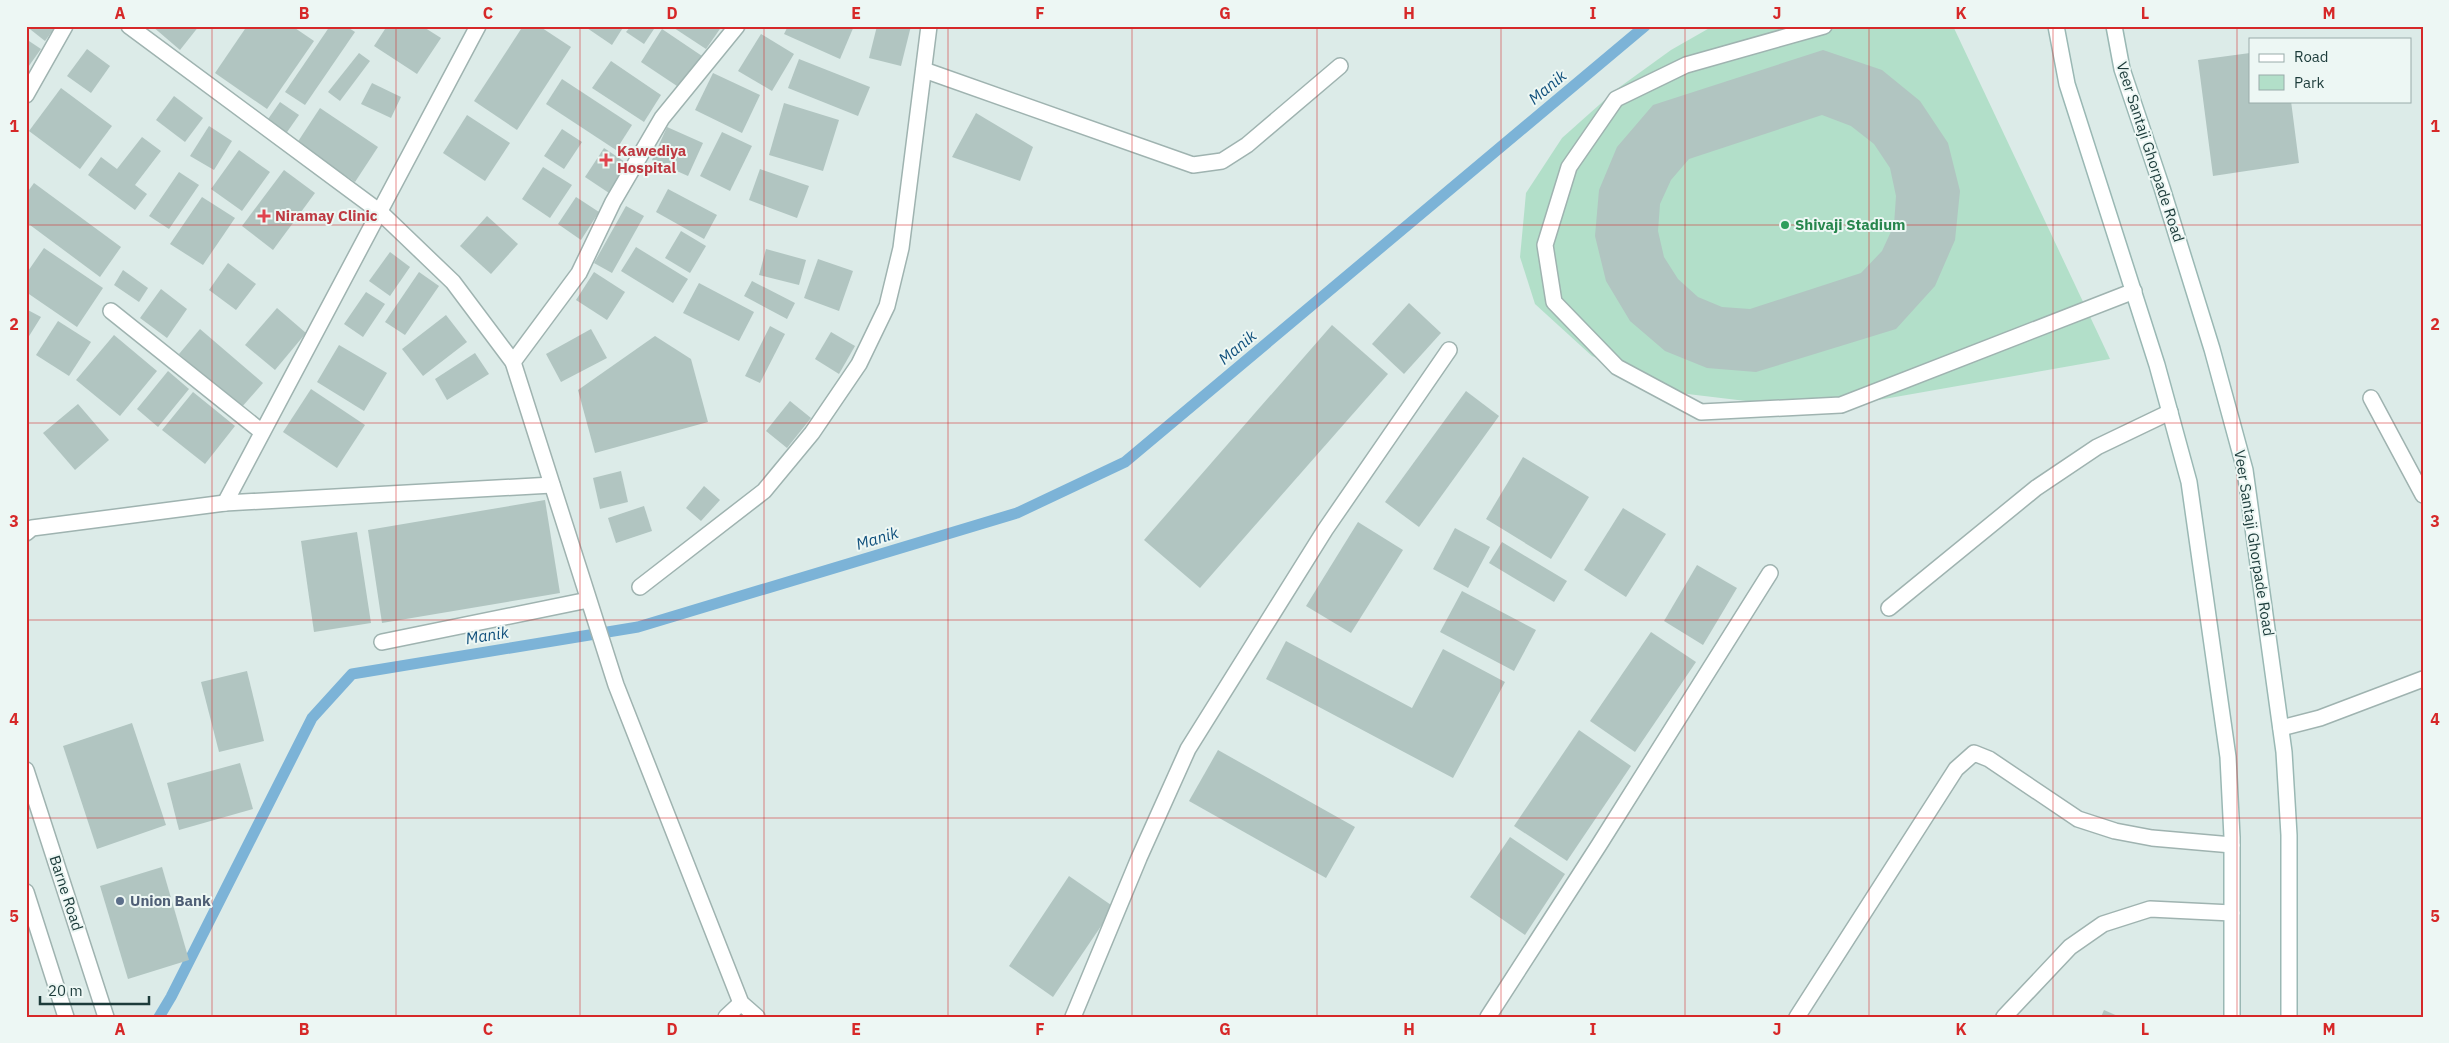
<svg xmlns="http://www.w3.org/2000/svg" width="2449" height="1043" viewBox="0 0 2449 1043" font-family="'IBM Plex Sans',sans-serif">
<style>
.green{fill:#b2dfc9}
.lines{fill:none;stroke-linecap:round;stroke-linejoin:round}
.stream{stroke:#7cb3d7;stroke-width:11}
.building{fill:#b1c5c1;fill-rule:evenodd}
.service-casing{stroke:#9fb3b0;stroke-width:18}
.minor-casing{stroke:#9fb3b0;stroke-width:18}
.secondary-casing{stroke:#9ab8b4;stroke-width:18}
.service{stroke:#fff;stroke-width:15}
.minor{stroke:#fff;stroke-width:15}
.secondary{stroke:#fff;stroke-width:15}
.grid{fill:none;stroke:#d62828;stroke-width:1;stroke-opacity:0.55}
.health-dot{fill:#e0444e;stroke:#edf7f4;stroke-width:2}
.leisure-dot{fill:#2e9e5b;stroke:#edf7f4;stroke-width:2}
.service-dot{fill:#5c6f8a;stroke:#edf7f4;stroke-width:2}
.labels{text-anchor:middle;stroke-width:4;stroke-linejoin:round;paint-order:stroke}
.health-label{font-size:15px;font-weight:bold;fill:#be3a42;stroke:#edf7f4;text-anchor:start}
.street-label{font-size:15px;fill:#1c3b3a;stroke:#edf7f4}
.leisure-label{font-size:15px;font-weight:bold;fill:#27864d;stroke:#edf7f4;text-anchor:start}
.service-label{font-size:15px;font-weight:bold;fill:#4e5e75;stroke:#edf7f4;text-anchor:start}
.water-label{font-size:16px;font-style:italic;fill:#11517d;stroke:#edf7f4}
.neatline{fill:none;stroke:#d62828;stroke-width:2}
.grid-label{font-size:16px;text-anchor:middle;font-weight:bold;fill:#d62828}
</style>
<rect width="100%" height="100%" fill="#dcebe8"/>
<path class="green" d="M1713,26H1953L2110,359L1867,402L1771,404L1671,392L1592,356L1535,304L1520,257L1526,193L1562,138L1617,89L1671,50Z"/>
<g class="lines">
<path class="stream" d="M159,1017L171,997L312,718L352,674L638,627L1017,513L1125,462L1645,26"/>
</g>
<g class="building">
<path d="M26,26H56L45,41Z"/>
<path d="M152,26H199L180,50Z"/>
<path d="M247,26H292L314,41L267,109L215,73Z"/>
<path d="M330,26H346L355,32L305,105L285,92Z"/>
<path d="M387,26H422L441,38L417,74L374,46Z"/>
<path d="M523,26H539L571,47L517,130L474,101Z"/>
<path d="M584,26H624L612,45Z"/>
<path d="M631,26H656L644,44L626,32Z"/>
<path d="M671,26H722L706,49Z"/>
<path d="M788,26H854L840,59L784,34Z"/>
<path d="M877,26H911L901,66L869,58Z"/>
<path d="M662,29L702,56L680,88L641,62Z"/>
<path d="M761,34L794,54L772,91L738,71Z"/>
<path d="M26,39L41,49L26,70Z"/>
<path d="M87,49L110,66L91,93L67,76Z"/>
<path d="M1823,50L1882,70L1920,101L1948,143L1960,191L1955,240L1935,286L1896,329L1756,372L1707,368L1665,351L1630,321L1606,281L1595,236L1599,190L1617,147L1653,105ZM1822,115L1851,126L1874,144L1890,168L1896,196L1894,225L1882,251L1861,273L1750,309L1722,307L1698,297L1678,279L1664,257L1658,231L1660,204L1671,180L1689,159Z"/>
<path d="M359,53L370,61L340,101L328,92Z"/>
<path d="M2250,53V101H2291L2299,163L2213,176L2198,60Z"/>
<path d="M799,59L870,87L858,116L788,88Z"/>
<path d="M611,61L661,95L644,122L592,88Z"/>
<path d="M713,73L760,95L742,133L695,110Z"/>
<path d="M562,79L632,125L616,150L546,104Z"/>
<path d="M372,83L401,97L391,118L361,104Z"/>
<path d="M61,88L112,126L80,169L29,131Z"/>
<path d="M174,96L203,118L185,142L156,120Z"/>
<path d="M280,102L299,115L285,135L266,122Z"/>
<path d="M784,103L839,120L823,171L769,155Z"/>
<path d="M320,108L378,147L355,182L297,143Z"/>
<path d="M976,113L1033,147L1020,181L952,157Z"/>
<path d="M467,115L510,143L485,181L443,153Z"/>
<path d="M209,126L232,141L214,170L190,156Z"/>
<path d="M667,127L703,143L688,176L652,160Z"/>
<path d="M562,129L582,142L564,169L544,156Z"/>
<path d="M722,132L752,146L730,191L700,176Z"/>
<path d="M142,137L161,151L135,185L147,194L135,210L88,175L101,157L117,169Z"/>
<path d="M604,148L628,164L609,193L585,177Z"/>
<path d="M239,150L270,172L242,211L211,189Z"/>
<path d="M543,167L572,185L550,218L522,199Z"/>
<path d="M760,169L809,186L797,218L749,200Z"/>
<path d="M284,170L315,193L273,250L242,226Z"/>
<path d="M179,172L199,185L169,229L149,216Z"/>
<path d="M34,183L121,247L100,277L26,222V194Z"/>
<path d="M668,189L717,215L704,239L656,212Z"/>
<path d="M202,197L235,218L203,265L170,244Z"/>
<path d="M576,197L599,212L581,240L558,224Z"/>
<path d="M626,206L644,216L612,273L594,263Z"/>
<path d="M487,216L518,244L491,274L460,246Z"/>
<path d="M681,231L706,246L690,273L665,258Z"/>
<path d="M636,247L688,279L673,303L621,271Z"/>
<path d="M44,248L103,288L77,327L26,292V274Z"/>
<path d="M766,249L806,260L799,285L759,275Z"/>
<path d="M390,252L410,267L390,296L369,281Z"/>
<path d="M818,259L853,271L839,311L804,298Z"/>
<path d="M228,263L256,284L236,310L209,290Z"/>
<path d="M123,270L148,288L139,302L114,285Z"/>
<path d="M419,272L439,286L405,335L385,322Z"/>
<path d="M594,272L625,292L607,320L576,300Z"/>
<path d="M752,281L795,303L787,319L744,296Z"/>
<path d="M699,283L754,312L739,341L683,313Z"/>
<path d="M161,289L187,309L167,338L140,318Z"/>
<path d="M366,292L385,304L363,337L344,324Z"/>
<path d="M1409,303L1441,333L1404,374L1372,344Z"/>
<path d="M277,308L306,333L275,370L245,345Z"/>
<path d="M26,309L41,317L26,341Z"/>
<path d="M446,315L467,342L423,376L402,349Z"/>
<path d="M58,321L91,342L69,376L36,355Z"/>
<path d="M1332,325L1388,374L1200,588L1144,540Z"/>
<path d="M770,326L785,334L760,383L745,376Z"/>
<path d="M200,329L263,383L241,408L179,354Z"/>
<path d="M591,329L607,358L561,382L546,354Z"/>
<path d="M831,332L855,346L839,374L815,359Z"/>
<path d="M114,335L157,371L120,416L76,380Z"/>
<path d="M655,336L691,359L708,422L595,453L578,390Z"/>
<path d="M339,345L387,373L364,411L317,382Z"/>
<path d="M475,353L489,374L447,400L435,379Z"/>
<path d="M168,371L189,389L158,427L137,409Z"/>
<path d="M311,389L365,425L337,468L283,432Z"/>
<path d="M1466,391L1499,416L1419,527L1385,502Z"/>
<path d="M193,392L235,426L205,464L162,430Z"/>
<path d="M790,401L811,418L787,448L766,431Z"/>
<path d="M78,404L109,440L75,470L43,433Z"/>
<path d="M1523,457L1589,497L1551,559L1486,519Z"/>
<path d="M621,471L628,502L600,509L593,478Z"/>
<path d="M704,486L720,500L701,521L686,508Z"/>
<path d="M545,500L560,593L382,623L368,530Z"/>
<path d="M644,506L652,531L616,543L608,518Z"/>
<path d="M1623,508L1666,534L1626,597L1584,570Z"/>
<path d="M1358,522L1403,550L1351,633L1306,606Z"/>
<path d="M1455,528L1490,547L1468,588L1433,569Z"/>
<path d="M357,532L371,623L314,632L301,541Z"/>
<path d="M1502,542L1567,581L1554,602L1489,563Z"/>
<path d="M1697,565L1737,588L1703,645L1664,621Z"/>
<path d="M1462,591L1536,630L1514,671L1440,632Z"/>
<path d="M1651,632L1696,662L1635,752L1590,721Z"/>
<path d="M1286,641L1412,708L1443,649L1505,682L1453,778L1266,679Z"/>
<path d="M247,671L264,741L219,752L201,682Z"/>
<path d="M132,723L166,825L97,849L63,746Z"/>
<path d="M1579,730L1631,766L1567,861L1514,826Z"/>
<path d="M1218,750L1355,827L1326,878L1189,801Z"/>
<path d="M240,763L253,809L179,830L167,783Z"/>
<path d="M1510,837L1565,874L1525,935L1470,897Z"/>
<path d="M162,867L189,960L128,979L100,886Z"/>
<path d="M1069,876L1114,907L1053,997L1009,966Z"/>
<path d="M2104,1010L2120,1017H2101Z"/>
</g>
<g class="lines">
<g class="service-casing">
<g id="service">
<path d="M1824,26L1686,65L1616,99L1569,167L1545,245L1554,302L1617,367L1701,412L1841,405L2134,291"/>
<path d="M382,642L588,600"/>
</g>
</g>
<g class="minor-casing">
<g id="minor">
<path d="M129,26L380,212L453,282L513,362L616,685L741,1003L757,1017"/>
<path d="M924,70L1193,165L1222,161L1247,145L1340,66"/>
<path d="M26,95L65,26"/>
<path d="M111,311L262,432"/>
<path d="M513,362L579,273L613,202L662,118L737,26"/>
<path d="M2371,398L2423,495"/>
<path d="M225,503L478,26"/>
<path d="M26,533L32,528L225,503L552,485"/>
<path d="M640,587L764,491L812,433L859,364L887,306L901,248L929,26"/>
<path d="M1889,608L2036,488L2097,447L2170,412"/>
<path d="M2281,728L2320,718L2423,679"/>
<path d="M26,770L106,1017"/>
<path d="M26,892L66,1017"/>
<path d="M726,1017L741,1003"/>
<path d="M1073,1017L1139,858L1188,749L1325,530L1449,350"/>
<path d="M1488,1017L1599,845L1770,573"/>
<path d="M1797,1017L1956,769L1974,753L1989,759L2078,819L2115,831L2152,838L2232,845"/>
<path d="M2004,1017L2070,947L2103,924L2150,909L2232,913"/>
</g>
</g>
<g class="secondary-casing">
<g id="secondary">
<path d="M2056,26L2067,84L2157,365L2189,482L2228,757L2232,837V1017"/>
<path d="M2114,26L2122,69L2162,188L2212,349L2245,470L2284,752L2289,835V1017"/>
</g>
</g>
<use href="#service" class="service"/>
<use href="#minor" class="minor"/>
<use href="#secondary" class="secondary"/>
</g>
<path class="grid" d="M212,26V1017M396,26V1017M580,26V1017M764,26V1017M948,26V1017M1132,26V1017M1317,26V1017M1501,26V1017M1685,26V1017M1869,26V1017M2053,26V1017M2237,26V1017M26,225H2423M26,423H2423M26,620H2423M26,818H2423"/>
<g class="health-dot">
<path d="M603.5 152.5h5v5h5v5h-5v5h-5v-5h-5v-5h5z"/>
<path d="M261.5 208.5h5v5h5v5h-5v5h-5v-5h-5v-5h5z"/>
</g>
<circle class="leisure-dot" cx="1785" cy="225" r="5"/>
<circle class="service-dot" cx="120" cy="901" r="5"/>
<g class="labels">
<g class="health-label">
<text x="617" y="156">Kawediya<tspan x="617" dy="17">Hospital</tspan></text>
<text x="275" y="221">Niramay Clinic</text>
</g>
<g class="street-label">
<text transform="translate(2150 152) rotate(72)" y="5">Veer Santaji Ghorpade Road</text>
<text transform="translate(2254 543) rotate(81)" y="5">Veer Santaji Ghorpade Road</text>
<text transform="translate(66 893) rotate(72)" y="5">Barne Road</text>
</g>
<g class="leisure-label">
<text x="1795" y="230">Shivaji Stadium</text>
</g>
<g class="service-label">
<text x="130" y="906">Union Bank</text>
</g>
<g class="water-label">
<text transform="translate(1547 87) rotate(-40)" y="6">Manik</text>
<text transform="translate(1237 347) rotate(-40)" y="6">Manik</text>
<text transform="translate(877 538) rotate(-17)" y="6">Manik</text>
<text transform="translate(487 635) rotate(-9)" y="6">Manik</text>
</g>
</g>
<rect width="2449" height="1043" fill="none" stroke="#edf7f4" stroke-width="55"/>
<rect x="2249" y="38" width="162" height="65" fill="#edf7f4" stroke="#99acaa"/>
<rect x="2259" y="54" width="25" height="8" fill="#ffffff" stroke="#99acaa"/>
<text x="2294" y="62" font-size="15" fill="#1c3b3a">Road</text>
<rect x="2259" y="75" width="25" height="15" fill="#b2dfc9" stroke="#99acaa"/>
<text x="2294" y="88" font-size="15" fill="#1c3b3a">Park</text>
<path d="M40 996v8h109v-8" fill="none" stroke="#1c3b3a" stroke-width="2.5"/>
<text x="48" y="996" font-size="15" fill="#1c3b3a" stroke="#edf7f4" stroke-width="4" paint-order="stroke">20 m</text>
<rect x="28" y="28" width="2394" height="988" class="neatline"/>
<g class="grid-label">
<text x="120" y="19">A</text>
<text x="304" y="19">B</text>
<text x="488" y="19">C</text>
<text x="672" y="19">D</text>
<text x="856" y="19">E</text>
<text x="1040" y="19">F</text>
<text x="1225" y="19">G</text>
<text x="1409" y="19">H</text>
<text x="1593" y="19">I</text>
<text x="1777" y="19">J</text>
<text x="1961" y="19">K</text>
<text x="2145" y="19">L</text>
<text x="2329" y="19">M</text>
<text x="14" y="132">1</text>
<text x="2435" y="132">1</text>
<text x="14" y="330">2</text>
<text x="2435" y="330">2</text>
<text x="14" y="527">3</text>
<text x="2435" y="527">3</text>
<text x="14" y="725">4</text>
<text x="2435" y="725">4</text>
<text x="14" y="922">5</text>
<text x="2435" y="922">5</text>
<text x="120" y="1035">A</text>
<text x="304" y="1035">B</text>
<text x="488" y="1035">C</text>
<text x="672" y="1035">D</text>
<text x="856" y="1035">E</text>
<text x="1040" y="1035">F</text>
<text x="1225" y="1035">G</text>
<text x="1409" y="1035">H</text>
<text x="1593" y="1035">I</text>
<text x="1777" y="1035">J</text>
<text x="1961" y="1035">K</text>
<text x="2145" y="1035">L</text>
<text x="2329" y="1035">M</text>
</g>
</svg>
